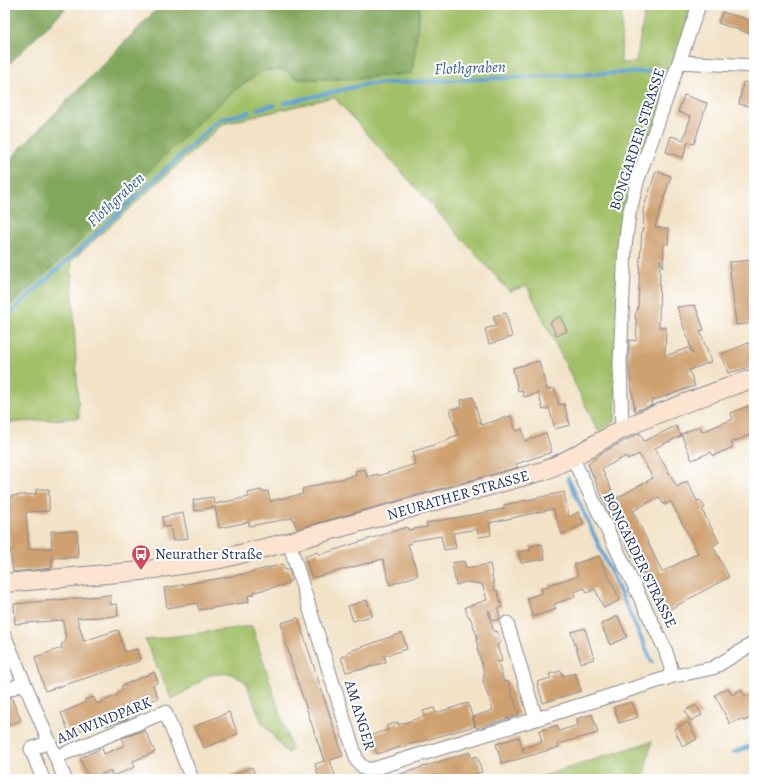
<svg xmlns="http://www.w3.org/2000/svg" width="759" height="784" viewBox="0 0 759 784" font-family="Alegreya,serif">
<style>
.green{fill:#a2c067;stroke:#5e7862}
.forest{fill:#81a65c;stroke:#4e6a5d}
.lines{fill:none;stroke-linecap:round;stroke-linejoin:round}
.stream{stroke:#5ea1d2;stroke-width:4}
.building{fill:#cfa06f;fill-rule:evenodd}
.street-casing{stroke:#868892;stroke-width:15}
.secondary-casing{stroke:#868892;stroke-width:20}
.street{stroke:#fff;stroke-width:13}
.secondary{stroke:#fde4d0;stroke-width:18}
.labels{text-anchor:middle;stroke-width:4;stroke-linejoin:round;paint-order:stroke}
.street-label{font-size:15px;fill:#1b2f5e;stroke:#fff}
.poi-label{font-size:15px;fill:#1b2f5e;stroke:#fff;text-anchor:start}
.water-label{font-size:16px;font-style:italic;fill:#365d8c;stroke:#fff}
</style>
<rect width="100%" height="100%" fill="#fff"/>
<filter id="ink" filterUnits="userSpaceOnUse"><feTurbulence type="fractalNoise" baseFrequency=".025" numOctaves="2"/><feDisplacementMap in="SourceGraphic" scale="8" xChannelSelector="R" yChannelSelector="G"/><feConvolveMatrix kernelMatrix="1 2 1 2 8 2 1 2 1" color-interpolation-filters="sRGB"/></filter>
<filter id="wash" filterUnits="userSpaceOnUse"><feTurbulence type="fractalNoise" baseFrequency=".012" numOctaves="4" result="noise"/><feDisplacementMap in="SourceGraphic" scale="16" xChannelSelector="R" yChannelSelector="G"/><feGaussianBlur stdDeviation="0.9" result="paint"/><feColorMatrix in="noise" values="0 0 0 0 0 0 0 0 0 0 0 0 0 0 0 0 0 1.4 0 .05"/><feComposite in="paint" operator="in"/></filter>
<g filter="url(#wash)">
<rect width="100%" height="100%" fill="#f2e2c6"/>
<g class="green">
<path d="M420,5H622L621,63L636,62L646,5H672L692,10L620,236L615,421L598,431L527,286L509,291L334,97L223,124L71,261L79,418L5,423V310L68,253L207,114L239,87L264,70H284L298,79H353L412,73Z"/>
<path d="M252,626L292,750L287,753L261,721L246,682L229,673L210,675L172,700L145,640Z"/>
<path d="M652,741L643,779H534Z"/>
</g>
<g class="forest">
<path d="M5,5H69L5,68Z"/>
<path d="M161,5H420L412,73L353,79H298L284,70H264L239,87L207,114L68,253L5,310V164Z"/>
</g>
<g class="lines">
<g class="stream">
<path d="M284,103L368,84L659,71"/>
<path d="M257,109L274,105"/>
<path d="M5,318L219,120L249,112"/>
<path d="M568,478L652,662"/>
<path d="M734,752L754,745"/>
</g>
</g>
<g id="blocks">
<g class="building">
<path d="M722,12L754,21V35L718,23Z"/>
<path d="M743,82L754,84V107L739,104Z"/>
<path d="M684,95L707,103L694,144L688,142L683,158L666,152L671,136L683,140L691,116L678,112Z"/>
<path d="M656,171L671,176L655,227L669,229L668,244H664L663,267L660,259L659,327H666L665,356L688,348L693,354L677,307L695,305L704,330L700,331L711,362L689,370L695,386L651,401L652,405L635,411L629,369V340L636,341L637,326L635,316L638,307L640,260L642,229H644L643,210Z"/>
<path d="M754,260V323L736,325L729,262Z"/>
<path d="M506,313L512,337L489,344L485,329L496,326L493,316Z"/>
<path d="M560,316L567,331L557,336L550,322Z"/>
<path d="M751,342L754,350V363L746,368L728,373L721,354Z"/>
<path d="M539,361L547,390L554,388L559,405L564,404L570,425L555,429L549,408L543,410L538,393L524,397L522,390L518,391L513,368Z"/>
<path d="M473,397L481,425L511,416L516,431L522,429L525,441L546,433L552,452L516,464L518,467L297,529L293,518L249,526V522L219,528L215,507L195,511L193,500L213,497L215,504L249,497L248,493L261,490L262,492L268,491L270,501L303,494L302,489L356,475L355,471L365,469L367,477L378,474V476L415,464L412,452L449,440V438L458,435L450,409L462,407L461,400Z"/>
<path d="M748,406L754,420V433L731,443L733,447L713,456L711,452L692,460L681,434L700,426L702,432L733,419L731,413Z"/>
<path d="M676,426L681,436L655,448L677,487L687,481L697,501L700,500L705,508L702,510L719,542L713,546L729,577L667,611L648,575L646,576L643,571L640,572L614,521L613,522L588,464L603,452L640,433L644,441ZM639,454L653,478L617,498L616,496L615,498L602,469L626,456L628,460ZM659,497L664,505L671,502L698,553L662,572L633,511Z"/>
<path d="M36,489H49V511L26,512L29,549L52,548L51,531H77L78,557L52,558V568L13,572L5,508L11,507L10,496L36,494Z"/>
<path d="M564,492L569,517L578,512L584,524L562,534L553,509L489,523L491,535L479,537L477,529L453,533L456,548L444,550L441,536L411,541L412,543L408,544L418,575L390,585L383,559L312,578L305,556L318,552L319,555L407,527L408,530L427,527L426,523L504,509V505Z"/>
<path d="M183,513L188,538L173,541L170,526L164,527L162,517Z"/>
<path d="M542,544L545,559L521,563L519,552L531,550L530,546Z"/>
<path d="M599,556L620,600L604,608L595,589L587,593L585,588L574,592L575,597L554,604L556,609L533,617L527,598L542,593L541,588L549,587L548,585L578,576L574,564Z"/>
<path d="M464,561L466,568L490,564L495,591L497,590L502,607L498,608L500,619L493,621L490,611H488L494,632L497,631L501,643L497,645L502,661L498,662L504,682L508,681L519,715L476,728L473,717L493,710L483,681H484L483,677L485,676L477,648L478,647L476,639H478L470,617H468L465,607L487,600L482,584L466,582L456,585L452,563Z"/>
<path d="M283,564L285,570L289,569L292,580L288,581V584L254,592V594L248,596L249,602L199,610L197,603L167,608L164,588L244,574Z"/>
<path d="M110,595L111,605L117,604L118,616L77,618L84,641L118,630L125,652L137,649L140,661L45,691L35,657L62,648L61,645L66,641L63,620L15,624L14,604Z"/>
<path d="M367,600L372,616L353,621L348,606Z"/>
<path d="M618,616L627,637L610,645L601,624Z"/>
<path d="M298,618L343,756L330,760L336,779H319L315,764L324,761L291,662L281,623Z"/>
<path d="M585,628L594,659L581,663L571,632Z"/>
<path d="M402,633L407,649L384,656L386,662L359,670V669L346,672L341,657L347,655V652Z"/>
<path d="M561,671L563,676L575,673L581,691L543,703L537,682L551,678L549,674Z"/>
<path d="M154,672L158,682L153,685L158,698L125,712L128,719L106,726L103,721L70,735L61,713L85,703V700L93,697L97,704L118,695L117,693L123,690L121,686Z"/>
<path d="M728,688L732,695L741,690L745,696L754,692V716L744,721L741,719L730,724L715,695Z"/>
<path d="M11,697L21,720L5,727V699Z"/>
<path d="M632,702L638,717L619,723L614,707Z"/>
<path d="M468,703L475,726L377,754L371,735L388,730L386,726L398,722V725L425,716L423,711L434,708L436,713Z"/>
<path d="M696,705L702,715L690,721L685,711Z"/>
<path d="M229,712L238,734L204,748L195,726Z"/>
<path d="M592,714L598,733L558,744L559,747L502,764L496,744L519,737L524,753L523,748L542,742L539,731L557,725L559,731L578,725L576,719Z"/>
<path d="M688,722L697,739L683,747L674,729Z"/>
<path d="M145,730L155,752L133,761L135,767L113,776L110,771L89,779L80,758L102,748L104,754L125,745L122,738Z"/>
<path d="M470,752L471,758L477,756L482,772L459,779H391V777Z"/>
<path d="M252,767L257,779H223Z"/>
</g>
</g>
</g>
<g filter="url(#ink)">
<use href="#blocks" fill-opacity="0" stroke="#868892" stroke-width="1"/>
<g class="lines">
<g class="street-casing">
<g id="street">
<path d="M679,62L754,66"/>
<path d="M622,430L620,363L625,247L629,214L638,179L699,5"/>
<path d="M573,459L665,649L671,668L670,677"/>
<path d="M289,542L357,761L365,769H373L536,719L507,623"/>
<path d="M5,637L65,779"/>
<path d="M5,691L24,683"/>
<path d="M536,719L670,677L713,668L754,643"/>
<path d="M56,757L165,712L192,779"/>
<path d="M43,779L31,749L49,742"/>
</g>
</g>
<g class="secondary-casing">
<path id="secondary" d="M5,583L141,571L220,559L289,542L543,471C572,460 596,442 623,429C665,409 710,394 754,378"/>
</g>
<use href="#street" class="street"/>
<use href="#secondary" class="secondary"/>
</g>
</g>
<defs>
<g id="bus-pin" transform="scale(1)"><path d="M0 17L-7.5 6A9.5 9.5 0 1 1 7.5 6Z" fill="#d1495b" stroke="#fff"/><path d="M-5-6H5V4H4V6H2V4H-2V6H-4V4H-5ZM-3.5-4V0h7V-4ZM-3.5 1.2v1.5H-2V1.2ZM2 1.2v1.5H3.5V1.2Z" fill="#fff"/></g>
</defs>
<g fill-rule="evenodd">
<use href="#bus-pin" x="141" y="554"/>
</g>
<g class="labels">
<g class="street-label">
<text transform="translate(637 139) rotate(-72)" y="5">BONGARDER STRASSE</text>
<text transform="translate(458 495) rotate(-16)" y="5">NEURATHER STRASSE</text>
<text transform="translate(640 560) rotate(64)" y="5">BONGARDER STRASSE</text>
<text transform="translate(360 715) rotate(73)" y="5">AM ANGER</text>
<text transform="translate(104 720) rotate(-22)" y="5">AM WINDPARK</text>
</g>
<g class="poi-label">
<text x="155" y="559">Neurather Straße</text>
</g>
<g class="water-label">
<text transform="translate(470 67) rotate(-2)" y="6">Flothgraben</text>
<text transform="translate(115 199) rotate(-43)" y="6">Flothgraben</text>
</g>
</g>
<rect width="759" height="784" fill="none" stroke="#fff" stroke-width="20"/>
</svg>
